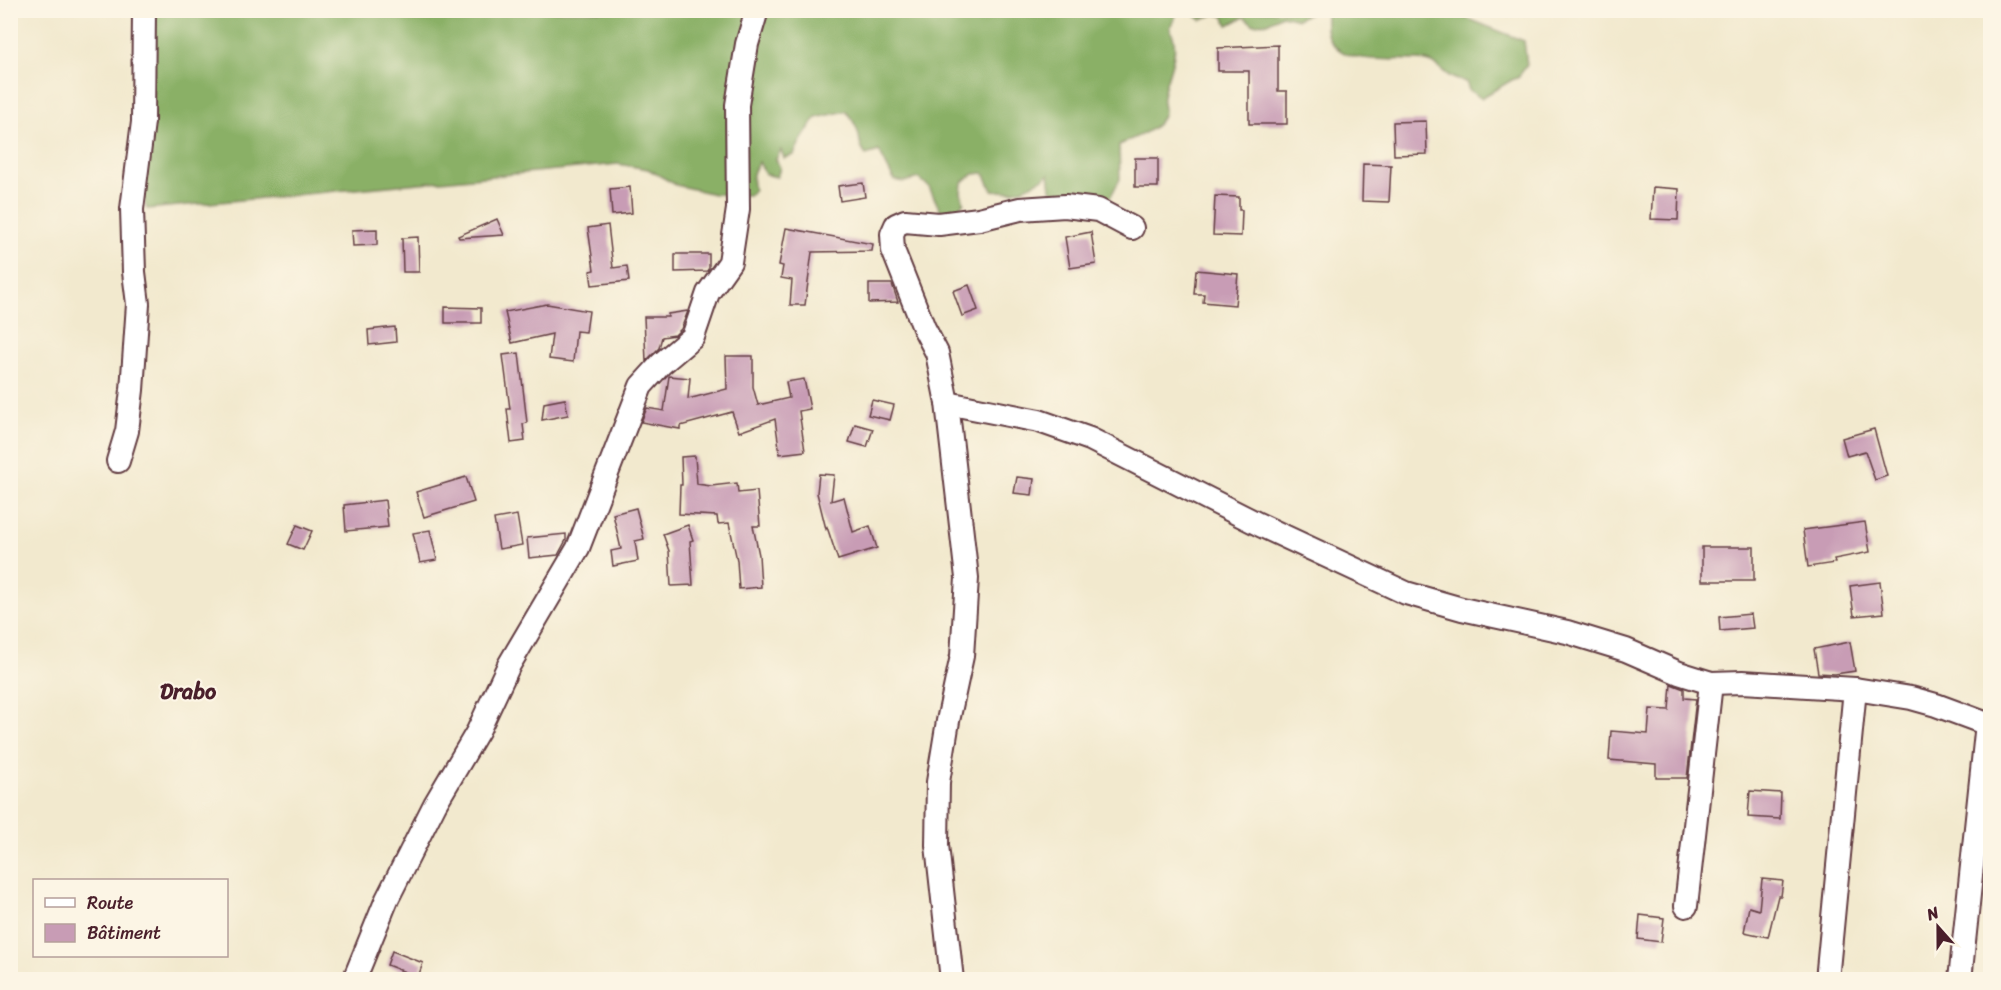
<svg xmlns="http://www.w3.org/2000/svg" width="2001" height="990" viewBox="0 0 2001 990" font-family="Sriracha,sans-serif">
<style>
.forest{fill:#8ab066;stroke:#6a6848;stroke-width:1.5}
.building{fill:#c89cb5}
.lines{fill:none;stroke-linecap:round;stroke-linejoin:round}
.street-casing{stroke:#633d43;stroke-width:26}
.street{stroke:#fff;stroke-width:22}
.labels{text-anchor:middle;stroke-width:4.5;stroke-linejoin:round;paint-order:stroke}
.quarter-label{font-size:22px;font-weight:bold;fill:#4a1f2b;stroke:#fcf5e5}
</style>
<rect width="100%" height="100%" fill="#fcf5e5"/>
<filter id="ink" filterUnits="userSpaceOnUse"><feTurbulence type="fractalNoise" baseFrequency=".0167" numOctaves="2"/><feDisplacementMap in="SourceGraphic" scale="12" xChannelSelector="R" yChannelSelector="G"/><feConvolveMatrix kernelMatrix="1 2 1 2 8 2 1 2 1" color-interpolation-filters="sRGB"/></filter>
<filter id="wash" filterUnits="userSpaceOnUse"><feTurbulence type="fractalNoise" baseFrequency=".008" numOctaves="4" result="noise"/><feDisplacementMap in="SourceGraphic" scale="24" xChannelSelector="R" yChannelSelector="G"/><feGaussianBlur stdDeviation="1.35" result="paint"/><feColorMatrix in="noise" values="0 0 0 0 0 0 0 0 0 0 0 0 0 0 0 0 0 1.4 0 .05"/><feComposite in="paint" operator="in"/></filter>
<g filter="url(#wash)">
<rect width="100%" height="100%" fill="#f2e9ce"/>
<g class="forest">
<path d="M144,11H1178L1170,28C1182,52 1167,71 1163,96C1161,104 1167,109 1162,118C1153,133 1134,137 1119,145L1120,179L1107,203L1065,206L1051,189L1049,174C1031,187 1015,195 992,190L984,173L974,174L962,183L961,193L964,202L956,212H941L929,187L919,178L904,182L894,180L879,151L866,155C859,147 861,142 858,132C856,124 851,118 846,111L816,118C808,131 799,140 794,155L784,158L781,150L776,159L780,168L777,177L765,174L759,162C752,172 751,179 754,190L749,195L714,194L676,185L648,169L618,164L147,209L143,197Z"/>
<path d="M1189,11H1313L1298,19L1282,15L1267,23L1253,24L1244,17L1228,25L1223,16L1215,14L1201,20Z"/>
<path d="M1326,11H1449L1524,41L1527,65L1519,76L1481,98L1469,90L1466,82C1462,81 1457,80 1453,78C1444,74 1439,65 1430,62C1401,54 1342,72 1327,34C1325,28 1326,17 1326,11Z"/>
</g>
<g id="blocks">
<g class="building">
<path d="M1278,45V91H1287V124H1249V71H1218V48Z"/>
<path d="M1426,121L1427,154L1394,155L1393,122Z"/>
<rect x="1135" y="158" width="23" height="29"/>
<path d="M1363,164L1391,165L1389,202L1362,201Z"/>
<path d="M863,183L865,197L840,201L838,186Z"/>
<path d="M630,187L632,213L612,215L610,189Z"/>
<path d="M1653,187L1679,189L1678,220L1651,219Z"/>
<path d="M1215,196L1239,197V210H1242L1241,236L1213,235Z"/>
<path d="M497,219L504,235L459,238L458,236Z"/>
<path d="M608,225L613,268L627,266L629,281L592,285L590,271L594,270L588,228Z"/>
<path d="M786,228L873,244L872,251L812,252L805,305H790L792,280L781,278L783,266L779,265Z"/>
<path d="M377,229V245L353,246L352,230Z"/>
<path d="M1091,232L1096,264L1070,268L1065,237Z"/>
<path d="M418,237L419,272H403L402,238Z"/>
<path d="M675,254H709V268L707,271L675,272Z"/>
<path d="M1196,270L1238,274L1235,305L1203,302L1204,294H1194Z"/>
<path d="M869,284H892L898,302L869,303Z"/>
<path d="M969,285L978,310L962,316L953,291Z"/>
<path d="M547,304L589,311L586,332L576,331L573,362L549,359L552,334L512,343L505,312Z"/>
<path d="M445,307L481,308V323H445Z"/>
<path d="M688,311L681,329L675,335L662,337L659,348L646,361L644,317H668V314Z"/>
<path d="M395,327L396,342L369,345L368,330Z"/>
<path d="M519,353L527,423L523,424L525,441L511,443L507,409H510L503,355Z"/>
<path d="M726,356H753V387L758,405L789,398L786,382L804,379L810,409L799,411L805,451L780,454L775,419L739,432L732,412L680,426V429L641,422L647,408L664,411L669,376L690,378L688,399L727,389Z"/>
<path d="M565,399L568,415L542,420L544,403Z"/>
<path d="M872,400L894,405L890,420L868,415Z"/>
<path d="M855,424L873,429L867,447L849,442Z"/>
<path d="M1874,429L1887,476L1875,480L1865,451L1847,456L1842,438Z"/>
<path d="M695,456L697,484L711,486L737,483L738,493L757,491L760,526H753L759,555L761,587L739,589L737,560L729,523L718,524L717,516L679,514L680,485H682L681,457Z"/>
<path d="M819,474L834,475L831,501L844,497L853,532L870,526L877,548L838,560L827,527L826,529L817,493Z"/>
<path d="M466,477L474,502L424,517L416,492Z"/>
<path d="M1017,477L1034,479L1032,495L1014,493Z"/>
<path d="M385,500L388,527L346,531L344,505Z"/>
<path d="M636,508L644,539L635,541L638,561L613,566L611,551L621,549L613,514Z"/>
<path d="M517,515L522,545L499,549L494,519Z"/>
<path d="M1865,522L1870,552L1834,559L1835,563L1808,567L1803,530Z"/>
<path d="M297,525L312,531L303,550L288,544Z"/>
<path d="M688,525L693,540L690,541L693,585L671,586L669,551L663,534Z"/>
<path d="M430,530L437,560L420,563L413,533Z"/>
<path d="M566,534V540L558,555L529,558L527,538Z"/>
<rect x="1702" y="547" width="52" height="34"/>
<path d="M1880,582L1884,613L1854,616L1850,586Z"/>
<path d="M1751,614L1753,628L1720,631L1719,617Z"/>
<path d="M1850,642L1855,671L1835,674L1818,673L1814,649Z"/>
<path d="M1671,684L1684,689V698L1696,699L1687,778H1656V764L1609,760L1611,731L1648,734L1650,709L1669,710Z"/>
<path d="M1750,791L1781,793L1780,819L1748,817Z"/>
<path d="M1762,879L1783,881L1781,896H1778L1768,937L1744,932L1749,907L1759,910Z"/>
<path d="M1640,915L1664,918L1661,942L1638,939Z"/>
<path d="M392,951L423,963L418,977L387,965Z"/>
</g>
</g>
</g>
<g filter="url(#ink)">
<use href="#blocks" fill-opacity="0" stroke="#633d43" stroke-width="1.5"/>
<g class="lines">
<g class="street-casing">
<g id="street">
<path d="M947,403L1039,421L1090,439L1258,524L1406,593L1462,609L1567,632L1626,650L1679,673L1711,683L1743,682L1855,689L1911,698L1936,705L1990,725"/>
<path d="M118,461L127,431L132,390L138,304L134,272L132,209L143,122L144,10"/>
<path d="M1686,906L1711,683"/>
<path d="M354,980L387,899L435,804L478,731L509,665L578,548L641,386L661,364L693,337L708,293L730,262L738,209L737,105L747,44L757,10"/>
<path d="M952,980L937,845L938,782L948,721L962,656L967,578L947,403L937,353L924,328L893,250L892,234L896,225L905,221L939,224L979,219L1020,209L1065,206L1098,210L1132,228"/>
<path d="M1827,980L1855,689"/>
<path d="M1960,980L1987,723"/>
</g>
</g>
<use href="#street" class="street"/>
</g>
</g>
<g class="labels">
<g class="quarter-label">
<text x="188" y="699">Drabo</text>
</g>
</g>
<rect width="2001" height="990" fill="none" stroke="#fcf5e5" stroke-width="36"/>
<rect x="33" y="879" width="195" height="78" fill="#fcf5e5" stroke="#b59f9b" stroke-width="1.5"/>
<rect x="45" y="898" width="30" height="9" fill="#ffffff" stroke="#b59f9b" stroke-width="1.5"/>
<text x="87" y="909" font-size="18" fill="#4a1f2b">Route</text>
<rect x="45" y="924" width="30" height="18" fill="#c89cb5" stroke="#b59f9b" stroke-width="1.5"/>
<text x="87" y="939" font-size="18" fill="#4a1f2b">Bâtiment</text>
<g transform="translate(1938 927) rotate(339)" stroke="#fcf5e5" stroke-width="4.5" paint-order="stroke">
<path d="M0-4.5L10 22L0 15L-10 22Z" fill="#4a1f2b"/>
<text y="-9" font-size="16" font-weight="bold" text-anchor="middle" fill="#4a1f2b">N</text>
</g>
</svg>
